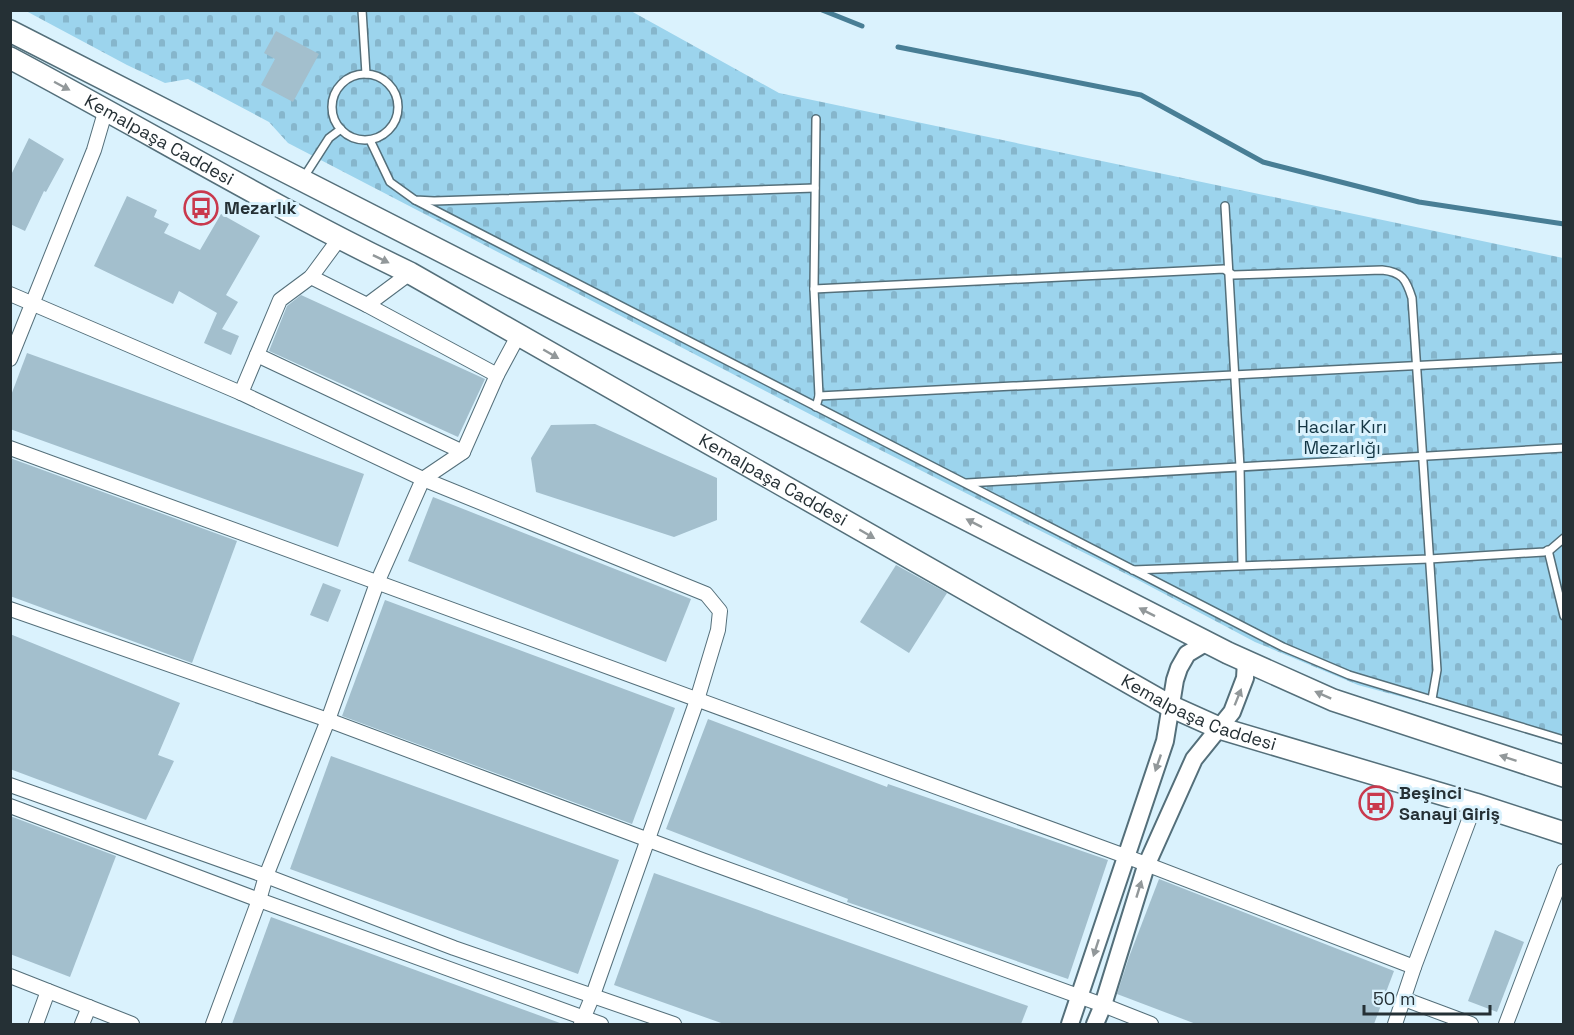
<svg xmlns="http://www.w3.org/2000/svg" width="1574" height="1035" viewBox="0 0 1574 1035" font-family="'Space Grotesk',sans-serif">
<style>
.cemetery{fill:url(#cemetery-stones)}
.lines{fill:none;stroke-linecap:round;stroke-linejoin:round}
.stream{stroke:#487e95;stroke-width:5}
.building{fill:#a3bfcd}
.service-casing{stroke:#546f7a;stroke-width:10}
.minor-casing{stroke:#546f7a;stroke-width:16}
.tertiary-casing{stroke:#546f7a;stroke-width:20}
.primary-casing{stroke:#546f7a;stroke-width:24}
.service{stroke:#fff;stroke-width:7}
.minor{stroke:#fff;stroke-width:14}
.tertiary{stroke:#fff;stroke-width:16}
.primary{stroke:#fff;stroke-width:21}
.oneway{fill:#92989a}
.labels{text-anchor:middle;stroke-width:6;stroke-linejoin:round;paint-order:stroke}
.street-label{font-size:18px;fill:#253035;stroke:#daf2fd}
.poi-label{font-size:18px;font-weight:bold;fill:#253035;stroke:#daf2fd;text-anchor:start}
.park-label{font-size:18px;fill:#143644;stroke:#daf2fd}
</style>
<defs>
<pattern id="cemetery-stones" width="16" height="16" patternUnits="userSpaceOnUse" patternTransform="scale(1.5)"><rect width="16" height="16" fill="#9cd4ed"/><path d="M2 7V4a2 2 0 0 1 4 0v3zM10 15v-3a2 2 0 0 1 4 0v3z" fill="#86b6cc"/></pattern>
</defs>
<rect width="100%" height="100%" fill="#daf2fd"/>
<path class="cemetery" d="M26,11H631L779,93L1563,258V745L1502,724L1358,685L1255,642L1140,581L823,421L288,143L269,122L188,79L165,83L127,65Z"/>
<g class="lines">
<g class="stream">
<path d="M822,10L862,26"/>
<path d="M898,47L1141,95L1263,162L1419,202L1564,224"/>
</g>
</g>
<g class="building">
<path d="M276,31L319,54L293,102L261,85L275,59L264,53Z"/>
<path d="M29,138L64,159L46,192L44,191L25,231L10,224V177Z"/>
<path d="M127,196L157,210L154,217L169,224L164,233L200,250L221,214L260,236L226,295L238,302L222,329L239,336L231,355L204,343L217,313L179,291L173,304L94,266Z"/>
<path d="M301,295L485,379L458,437L269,351L287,306Z"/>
<path d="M27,353L364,474L338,547L10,429V398Z"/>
<path d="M595,424L717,478V520L674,537L536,492L531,458L551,425Z"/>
<path d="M10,458L237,541L192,663L10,596Z"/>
<path d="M433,497L691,599L666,662L408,561Z"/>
<path d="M896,565L947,593L909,653L860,622Z"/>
<path d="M323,583L341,590L328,622L310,615Z"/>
<path d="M385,600L675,708L632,824L342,716Z"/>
<path d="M10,634L180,703L158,755L174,761L146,820L10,769Z"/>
<path d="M708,719L887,787L888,784L1108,860L1068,979L847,902L848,899L666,829Z"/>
<path d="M331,756L619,860L578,974L290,869Z"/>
<path d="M10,816L116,856L70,977L10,954Z"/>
<path d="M654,873L1028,1006L1021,1024H724L614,985Z"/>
<path d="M1159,879L1394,971L1374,1024H1196L1117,994L1129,957Z"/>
<path d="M271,917L560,1023L559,1024H232Z"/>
<path d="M1495,930L1524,942L1497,1012L1468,1001Z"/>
</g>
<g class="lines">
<g class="service-casing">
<g id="service">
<path d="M362,10L366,74"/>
<circle cx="365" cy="107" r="33"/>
<path d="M370,140L390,182L415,200L434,201L815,188"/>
<path d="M304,177L329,138L341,129"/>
<path d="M415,200L1283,647L1349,675L1564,740"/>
<path d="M1225,206L1240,467L1242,565"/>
<path d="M814,289L1224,269L1233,275L1382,270C1402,272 1406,279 1412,298L1437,670L1432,699"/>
<path d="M819,396L1564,358"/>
<path d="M816,407L819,396L814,289L816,119"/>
<path d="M967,483L1564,448"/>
<path d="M1548,550L1564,616"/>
<path d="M1133,570L1429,559L1544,552L1550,550L1564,538"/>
</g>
</g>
<g class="minor-casing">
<g id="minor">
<path d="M311,277L367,305L497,375"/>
<path d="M10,294L241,393L423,479L706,594L720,611L718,630L697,700L593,995L581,1024"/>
<path d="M367,305L410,273"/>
<path d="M257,355L463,452"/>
<path d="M10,359L94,150L106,109"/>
<path d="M241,393L280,300L311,277L339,239"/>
<path d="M10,448L1125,856L1414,967"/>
<path d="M10,609L328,720L702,860L1103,1005L1151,1024"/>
<path d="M10,785L266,876L454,948L674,1024"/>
<path d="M10,806L259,900L601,1024"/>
<path d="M10,976L132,1024"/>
<path d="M1404,999L1471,1024"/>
<path d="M36,1024L48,991"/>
<path d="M82,1024L89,1007"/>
<path d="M213,1024L259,900L266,876L328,720L377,583L423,479L463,452L497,375L518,336"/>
<path d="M1395,1024L1414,967L1475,804"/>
<path d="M1506,1024L1564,871"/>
</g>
</g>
<g class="tertiary-casing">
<g id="tertiary">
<path d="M1070,1024L1165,741L1175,680L1179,668L1187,654L1207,642"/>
<path d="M1095,1024L1103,1005L1146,866L1194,759L1232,712L1245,678L1246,661"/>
</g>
</g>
<g class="primary-casing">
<g id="primary">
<path d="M10,31L1228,653L1333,700L1564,776"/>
<path id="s1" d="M10,58C144,129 274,208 410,273L1170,706L1219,728L1475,804L1564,833"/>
</g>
</g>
<use href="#service" class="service"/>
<use href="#minor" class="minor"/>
<use href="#tertiary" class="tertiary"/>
<use href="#primary" class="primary"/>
</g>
<defs><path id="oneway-solid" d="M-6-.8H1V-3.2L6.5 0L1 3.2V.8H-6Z" transform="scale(1.5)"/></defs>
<g class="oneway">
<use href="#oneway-solid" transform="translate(62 86) rotate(28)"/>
<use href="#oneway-solid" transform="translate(381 259) rotate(26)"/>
<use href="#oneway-solid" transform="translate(551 354) rotate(30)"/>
<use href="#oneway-solid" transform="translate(974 523) rotate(-153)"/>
<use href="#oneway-solid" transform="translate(867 534) rotate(30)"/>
<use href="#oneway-solid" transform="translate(1147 612) rotate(-153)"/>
<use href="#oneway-solid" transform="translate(1323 695) rotate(-156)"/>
<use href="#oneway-solid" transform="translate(1238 697) rotate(-68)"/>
<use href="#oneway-solid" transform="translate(1508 758) rotate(-162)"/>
<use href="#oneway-solid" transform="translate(1158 763) rotate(109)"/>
<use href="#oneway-solid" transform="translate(1139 889) rotate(-73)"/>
<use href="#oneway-solid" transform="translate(1096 948) rotate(108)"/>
</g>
<defs>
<g id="bus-ring" transform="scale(1.725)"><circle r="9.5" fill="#daf2fd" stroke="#c9394d" stroke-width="1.5"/><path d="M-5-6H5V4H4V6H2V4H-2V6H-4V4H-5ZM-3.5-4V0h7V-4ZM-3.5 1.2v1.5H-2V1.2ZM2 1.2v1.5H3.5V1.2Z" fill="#c9394d"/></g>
</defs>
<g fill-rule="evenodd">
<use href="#bus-ring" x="201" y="208"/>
<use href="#bus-ring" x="1376" y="803"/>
</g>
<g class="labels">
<g class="street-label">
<text dy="6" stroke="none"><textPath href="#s1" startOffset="170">Kemalpaşa Caddesi</textPath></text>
<text dy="6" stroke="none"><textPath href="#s1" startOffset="872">Kemalpaşa Caddesi</textPath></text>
<text dy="6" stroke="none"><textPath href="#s1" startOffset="1358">Kemalpaşa Caddesi</textPath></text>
</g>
<g class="poi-label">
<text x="224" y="214">Mezarlık</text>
<text x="1399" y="799">Beşinci<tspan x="1399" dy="21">Sanayi Giriş</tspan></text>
</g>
<g class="park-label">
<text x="1342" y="433">Hacılar Kırı<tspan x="1342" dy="21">Mezarlığı</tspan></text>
</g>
</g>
<rect width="1574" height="1035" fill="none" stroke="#253035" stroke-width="24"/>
<path d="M1364 1005v9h126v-9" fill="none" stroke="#253035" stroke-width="3"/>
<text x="1373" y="1005" font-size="18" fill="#253035" stroke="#daf2fd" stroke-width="4.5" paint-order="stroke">50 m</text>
</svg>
